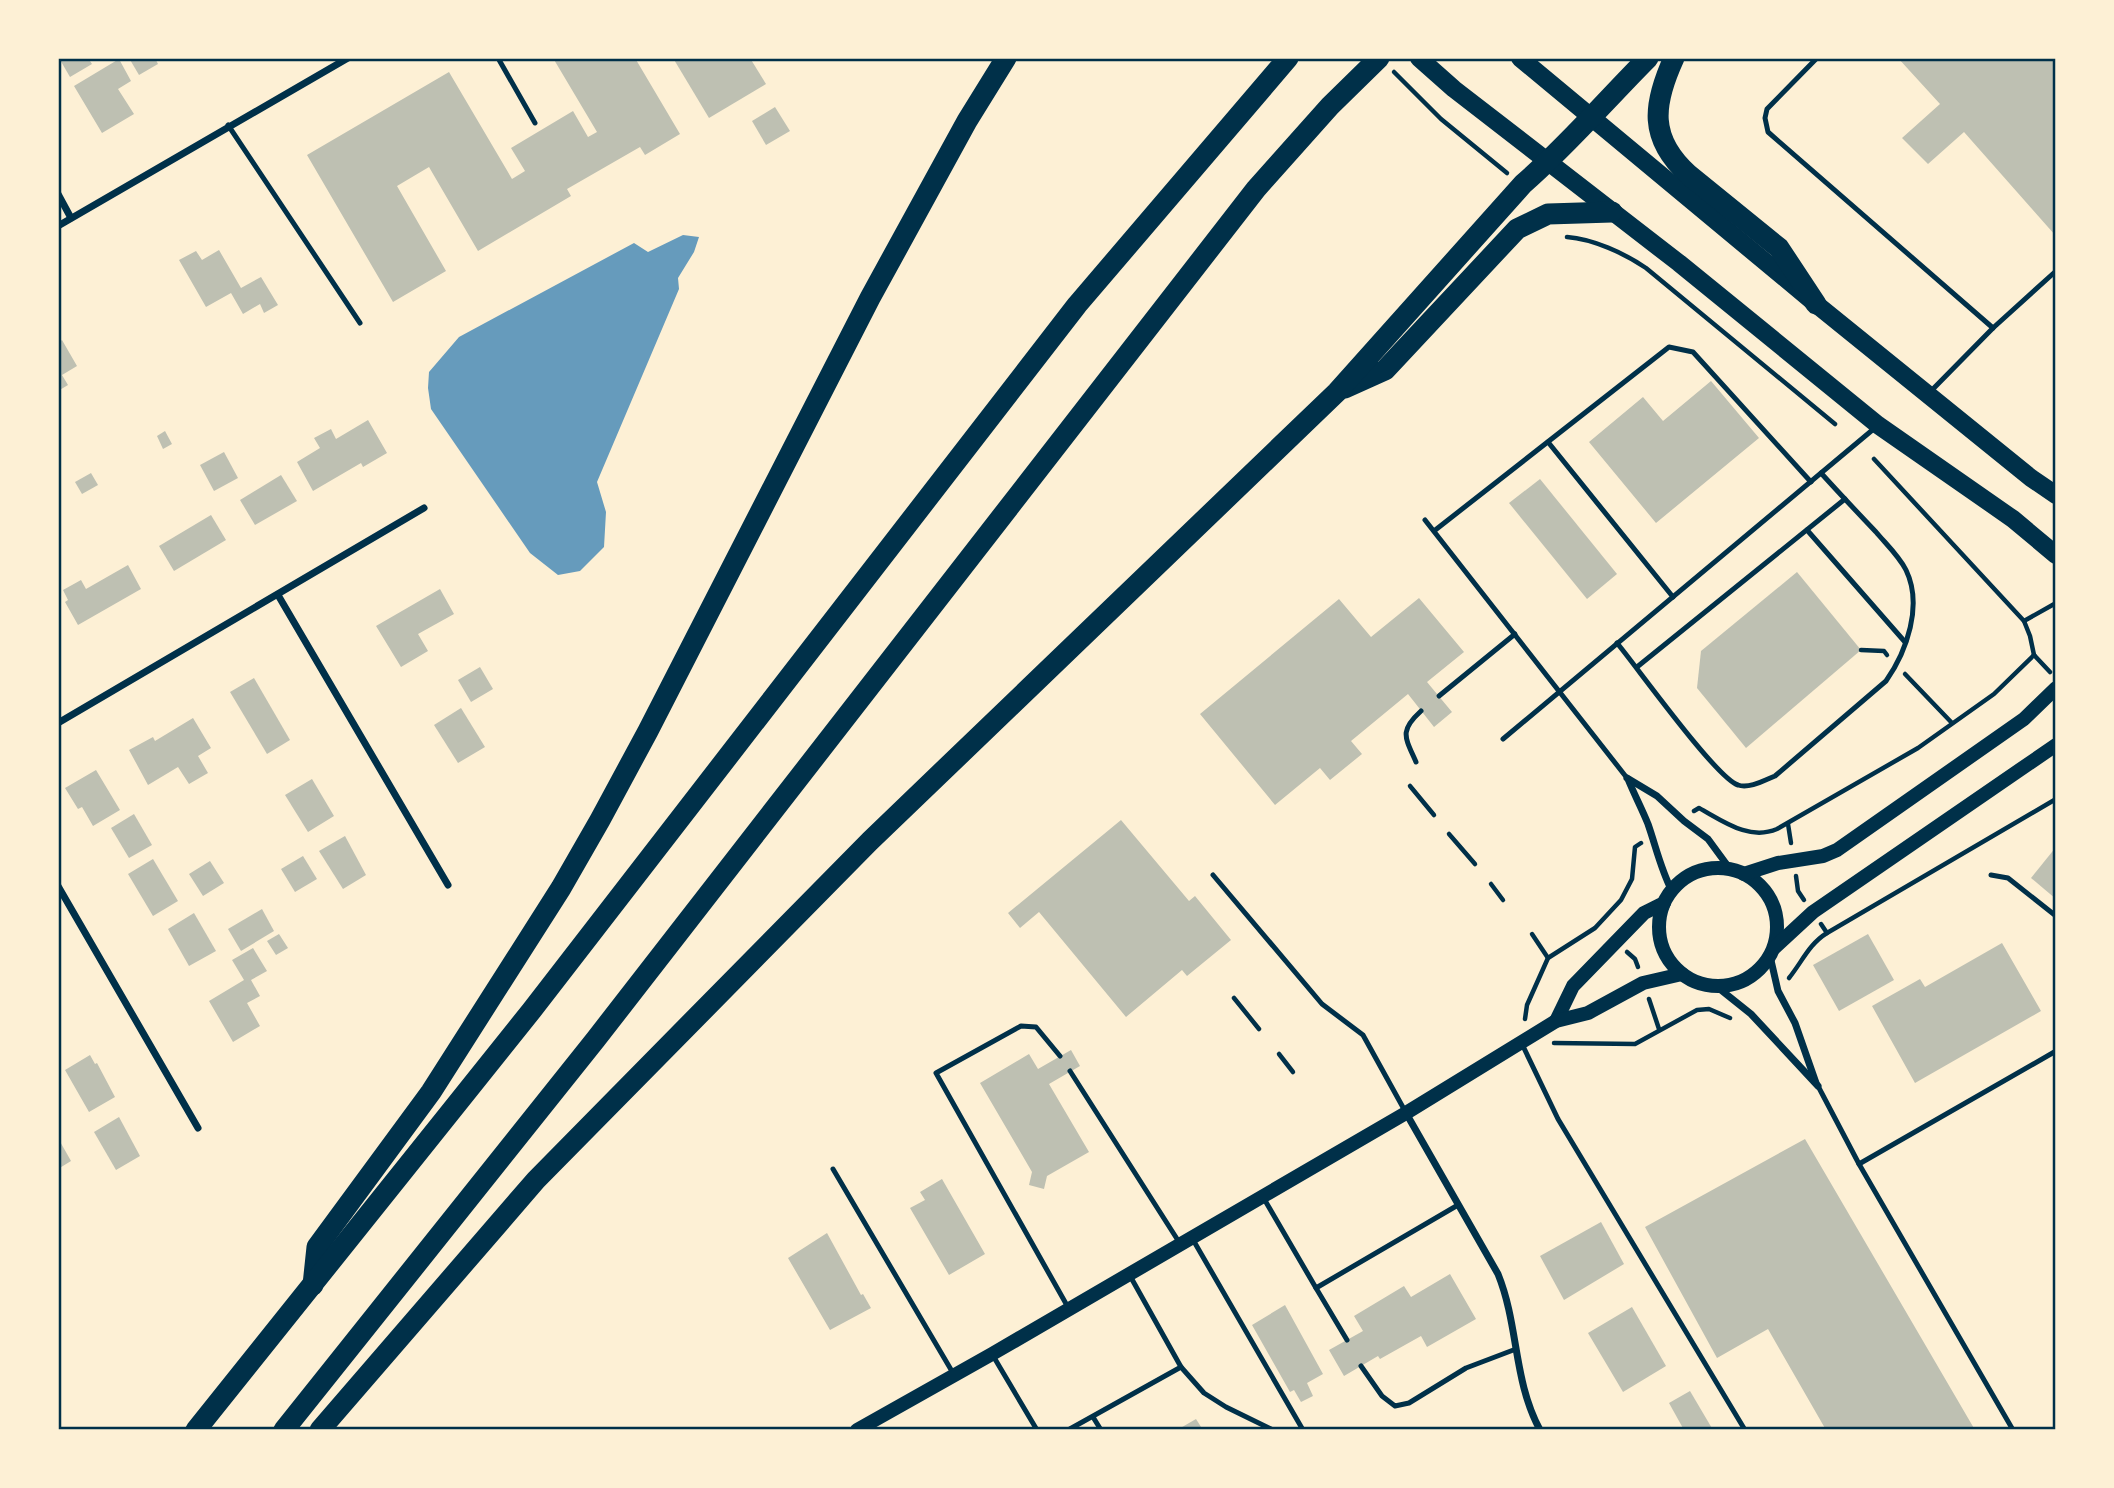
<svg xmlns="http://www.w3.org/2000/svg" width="2114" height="1488" viewBox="0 0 2114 1488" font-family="Ubuntu,sans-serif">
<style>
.water{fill:#669bbc}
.building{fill:#bec0b2}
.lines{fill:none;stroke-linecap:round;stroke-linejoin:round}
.path{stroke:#003049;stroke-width:4.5}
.service{stroke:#003049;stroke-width:5}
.minor{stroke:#003049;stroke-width:7}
.secondary{stroke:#003049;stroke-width:14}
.primary{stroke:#003049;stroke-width:18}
.motorway{stroke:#003049;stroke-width:21}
.neatline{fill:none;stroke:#003049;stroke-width:2.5}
</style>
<rect width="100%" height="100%" fill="#fdf0d5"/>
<path class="water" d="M683,235L699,237L694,252L678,278L679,289L597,482L606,512L604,547L580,571L558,575L530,553L431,409L428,388L429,372L459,337L634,243L648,252Z"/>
<g class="building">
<path d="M59,58H88L92,64L70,77Z"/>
<path d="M129,58H155L158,64L139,75Z"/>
<path d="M553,58H635L680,134L645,155L640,147L567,189L571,196L478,251L429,167L397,186L446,271L393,302L307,155L449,72L512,179L525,171L511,148L573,111L588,137L597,132Z"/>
<path d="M673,58H750L766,84L709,118Z"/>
<path d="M1898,58H2056L2055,235L1964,132L1928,164L1902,138L1940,104Z"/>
<path d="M119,59L131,81L118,89L134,114L102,133L74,86Z"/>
<path d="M775,107L790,131L766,145L752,121Z"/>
<path d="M219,250L241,288L261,277L278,305L264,313L260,304L243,314L231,293L206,307L179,260L196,251L202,260Z"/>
<path d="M62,340L77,366L62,375L68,385L58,391V343Z"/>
<path d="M1711,381L1759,438L1656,523L1589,442L1643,397L1663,421Z"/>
<path d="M368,420L387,453L363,467L361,463L313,491L297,462L320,448L314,438L331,429L336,439Z"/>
<path d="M165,431L172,444L163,449L157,436Z"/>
<path d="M224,452L238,478L214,491L200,465Z"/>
<path d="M91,473L98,485L82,494L75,482Z"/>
<path d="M281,475L297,501L255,525L240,500Z"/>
<path d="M1540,479L1617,574L1587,599L1509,503Z"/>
<path d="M211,515L226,540L174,571L159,546Z"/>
<path d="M128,565L141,589L78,625L65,602L68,600L63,590L81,580L86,589Z"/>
<path d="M1797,572L1861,650L1746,748L1697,688L1701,651Z"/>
<path d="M440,589L454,614L418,634L428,651L401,667L376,626Z"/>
<path d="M1419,598L1464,652L1427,682L1452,712L1434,727L1408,694L1351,741L1362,754L1330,780L1320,768L1275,805L1200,714L1339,599L1371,637Z"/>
<path d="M480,667L493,689L471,702L458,680Z"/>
<path d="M254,678L290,740L267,754L230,692Z"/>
<path d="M461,708L485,747L458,763L434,725Z"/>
<path d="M193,718L211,748L198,756L208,773L189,784L178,767L148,785L129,750L153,737L155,741Z"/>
<path d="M96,770L120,810L93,826L82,807L78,809L65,788Z"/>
<path d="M312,779L334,816L308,832L285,795Z"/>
<path d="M134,814L152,845L129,858L111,828Z"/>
<path d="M1121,820L1189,901L1195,896L1231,940L1187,976L1182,970L1126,1017L1039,912L1020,928L1008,913Z"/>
<path d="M345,836L366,875L343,889L319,851Z"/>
<path d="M2056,847V899L2031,878Z"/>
<path d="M303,856L317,879L295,892L281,869Z"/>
<path d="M153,859L178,901L153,916L128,874Z"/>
<path d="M210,861L224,883L203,896L189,874Z"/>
<path d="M262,909L274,931L241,951L228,929Z"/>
<path d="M194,913L216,951L189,966L168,929Z"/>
<path d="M279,934L288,948L276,955L267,941Z"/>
<path d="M1868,934L1894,980L1839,1011L1813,965Z"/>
<path d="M2002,943L2041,1011L1915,1083L1872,1006L1920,979L1925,987Z"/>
<path d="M253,948L267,971L251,980L260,996L247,1003L260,1026L233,1042L209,1001L244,980L232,960Z"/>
<path d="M1071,1050L1080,1066L1049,1084L1089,1152L1047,1176L1044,1189L1029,1185L1032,1172L980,1083L1029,1054L1038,1069Z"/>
<path d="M90,1055L95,1064L97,1063L115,1097L89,1112L65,1070Z"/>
<path d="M119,1117L140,1156L116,1170L94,1132Z"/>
<path d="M58,1138L71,1161L58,1169Z"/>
<path d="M1805,1139L1975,1430H1826L1768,1329L1717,1358L1645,1227Z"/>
<path d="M942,1179L985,1254L949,1275L910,1208L925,1200L920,1192Z"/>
<path d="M1601,1222L1624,1264L1564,1300L1540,1256Z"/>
<path d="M827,1233L861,1295L863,1294L871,1308L830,1330L788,1258Z"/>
<path d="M1450,1274L1476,1319L1427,1347L1421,1336L1380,1359L1378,1356L1344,1376L1329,1350L1363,1331L1354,1316L1404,1286L1411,1297Z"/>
<path d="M1285,1305L1323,1374L1307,1383L1313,1396L1301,1402L1294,1390L1290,1392L1252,1325Z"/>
<path d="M1632,1307L1666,1366L1623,1392L1588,1333Z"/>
<path d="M1690,1391L1713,1430H1684L1669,1403Z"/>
<path d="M1196,1419L1203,1430H1177Z"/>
</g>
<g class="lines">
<g class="path">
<path d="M1394,72L1441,119L1507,173"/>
<path d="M1567,237C1593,239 1624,253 1646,268L1835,424"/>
<path d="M1874,459L2024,621L2030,636L2034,655"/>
<path d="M2024,621L2056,603"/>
<path d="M1861,650L1884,651L1887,655"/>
<path d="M2034,655L2050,672"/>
<path d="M1905,674L1952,723"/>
<path d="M1410,786L1434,815"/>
<path d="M1694,811L1699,808C1723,821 1749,841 1777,829L1918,748L1994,694L2034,655"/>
<path d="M1788,824L1791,843"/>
<path d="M1449,834L1475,864"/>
<path d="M1796,876L1798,891L1804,900"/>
<path d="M1491,884L1503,900"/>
<path d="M1821,924L1827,933L2056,799"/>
<path d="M1532,934L1548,958"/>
<path d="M1627,952L1635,959L1638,967"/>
<path d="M1789,978C1802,962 1809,944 1827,933"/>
<path d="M1234,998L1259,1029"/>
<path d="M1649,999L1659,1029"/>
<path d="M1525,1019L1527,1005L1548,958L1595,928L1621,900L1632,879L1635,847L1641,843"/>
<path d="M1554,1043L1635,1044L1697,1010L1709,1009L1730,1018"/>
<path d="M1279,1054L1293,1072"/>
</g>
<g class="service">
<path d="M498,58L535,123"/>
<path d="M1817,58L1767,109L1765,118L1768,132L1993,328"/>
<path d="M228,125L360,323"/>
<path d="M1931,391L1993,328L2056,271"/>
<path d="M1548,442L1673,597"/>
<path d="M1425,520L1627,778"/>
<path d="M1807,530L1905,642"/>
<path d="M1434,531L1669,347L1693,352L1811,482"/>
<path d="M1617,643C1637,667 1716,778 1738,785C1749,789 1765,780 1775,776L1886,681C1907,651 1923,605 1906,570C1899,556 1886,544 1876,532C1857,512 1839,493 1821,473"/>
<path d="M1637,667L1845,499"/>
<path d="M1439,696L1515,634"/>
<path d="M1503,739L1876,427"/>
<path d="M1416,762C1405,737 1399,731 1421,711"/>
<path d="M1213,875L1322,1004L1363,1035L1405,1111"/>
<path d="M1991,875L2008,878L2056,916"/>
<path d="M1522,1044L1558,1119L1745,1430"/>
<path d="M1060,1056L1036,1027L1021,1026L936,1073L1069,1309"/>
<path d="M1070,1071L1179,1242"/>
<path d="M1818,1086L1859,1164L2013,1430"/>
<path d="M1859,1164L2056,1051"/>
<path d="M833,1169L953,1373"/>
<path d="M1263,1197L1316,1288L1458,1205"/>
<path d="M1192,1238L1303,1430"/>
<path d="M1316,1288L1347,1340"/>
<path d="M992,1354L1037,1430"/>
<path d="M1361,1366L1382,1396L1395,1406L1409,1403L1466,1368L1516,1349"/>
<path d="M1181,1367L1204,1393L1226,1407L1273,1430"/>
<path d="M1093,1417L1101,1430"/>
<path d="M1068,1430L1181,1367L1129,1274"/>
</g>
<g class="minor">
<path d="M58,194L71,218"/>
<path d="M58,226L348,58"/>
<path d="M278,595L448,885"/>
<path d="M58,723L424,508"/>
<path d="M1627,778L1657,796L1684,821L1708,839L1730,869"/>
<path d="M1628,779C1634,794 1642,809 1648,824C1656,847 1661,870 1672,891"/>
<path d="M58,886L198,1128"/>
<path d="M1770,956L1778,991L1795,1023L1816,1083"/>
<path d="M1716,986L1751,1014L1818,1086"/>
<path d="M1406,1113L1498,1274C1519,1326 1513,1380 1540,1430"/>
</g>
<g class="secondary">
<circle cx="1718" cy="927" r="59"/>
<path d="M1744,874L1778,863L1823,856L1837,850L2024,719L2056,688"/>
<path d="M1774,948L1813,912L2056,745"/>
<path d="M1556,1021L1573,986L1644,913L1664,903"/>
<path d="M857,1430L992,1354L1406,1113L1556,1021L1588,1013L1643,983L1682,974"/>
</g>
<g class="primary">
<path d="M1419,58L1454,89L1679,263L1878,425L2013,519L2056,555"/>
<path d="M1520,58L1816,304L2031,478L2056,495"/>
</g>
<g class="motorway">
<path d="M1674,58C1653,104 1648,138 1689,175L1779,248L1816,304"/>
<path d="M1345,388L1385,370L1517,229L1548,214L1612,212"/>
<path d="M313,1285L317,1247L431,1092L561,888L600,820L648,731L870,298L967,121L1006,58"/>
<path d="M196,1430L532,1010L1077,305L1288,58"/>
<path d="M284,1430L596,1039L1256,189L1330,106L1379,58"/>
<path d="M320,1430L536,1180L870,841L1337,392L1523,184C1567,146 1607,99 1648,58"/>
</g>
</g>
<rect width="2114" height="1488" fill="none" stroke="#fdf0d5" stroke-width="119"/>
<rect x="60" y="60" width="1994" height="1368" class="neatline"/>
</svg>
